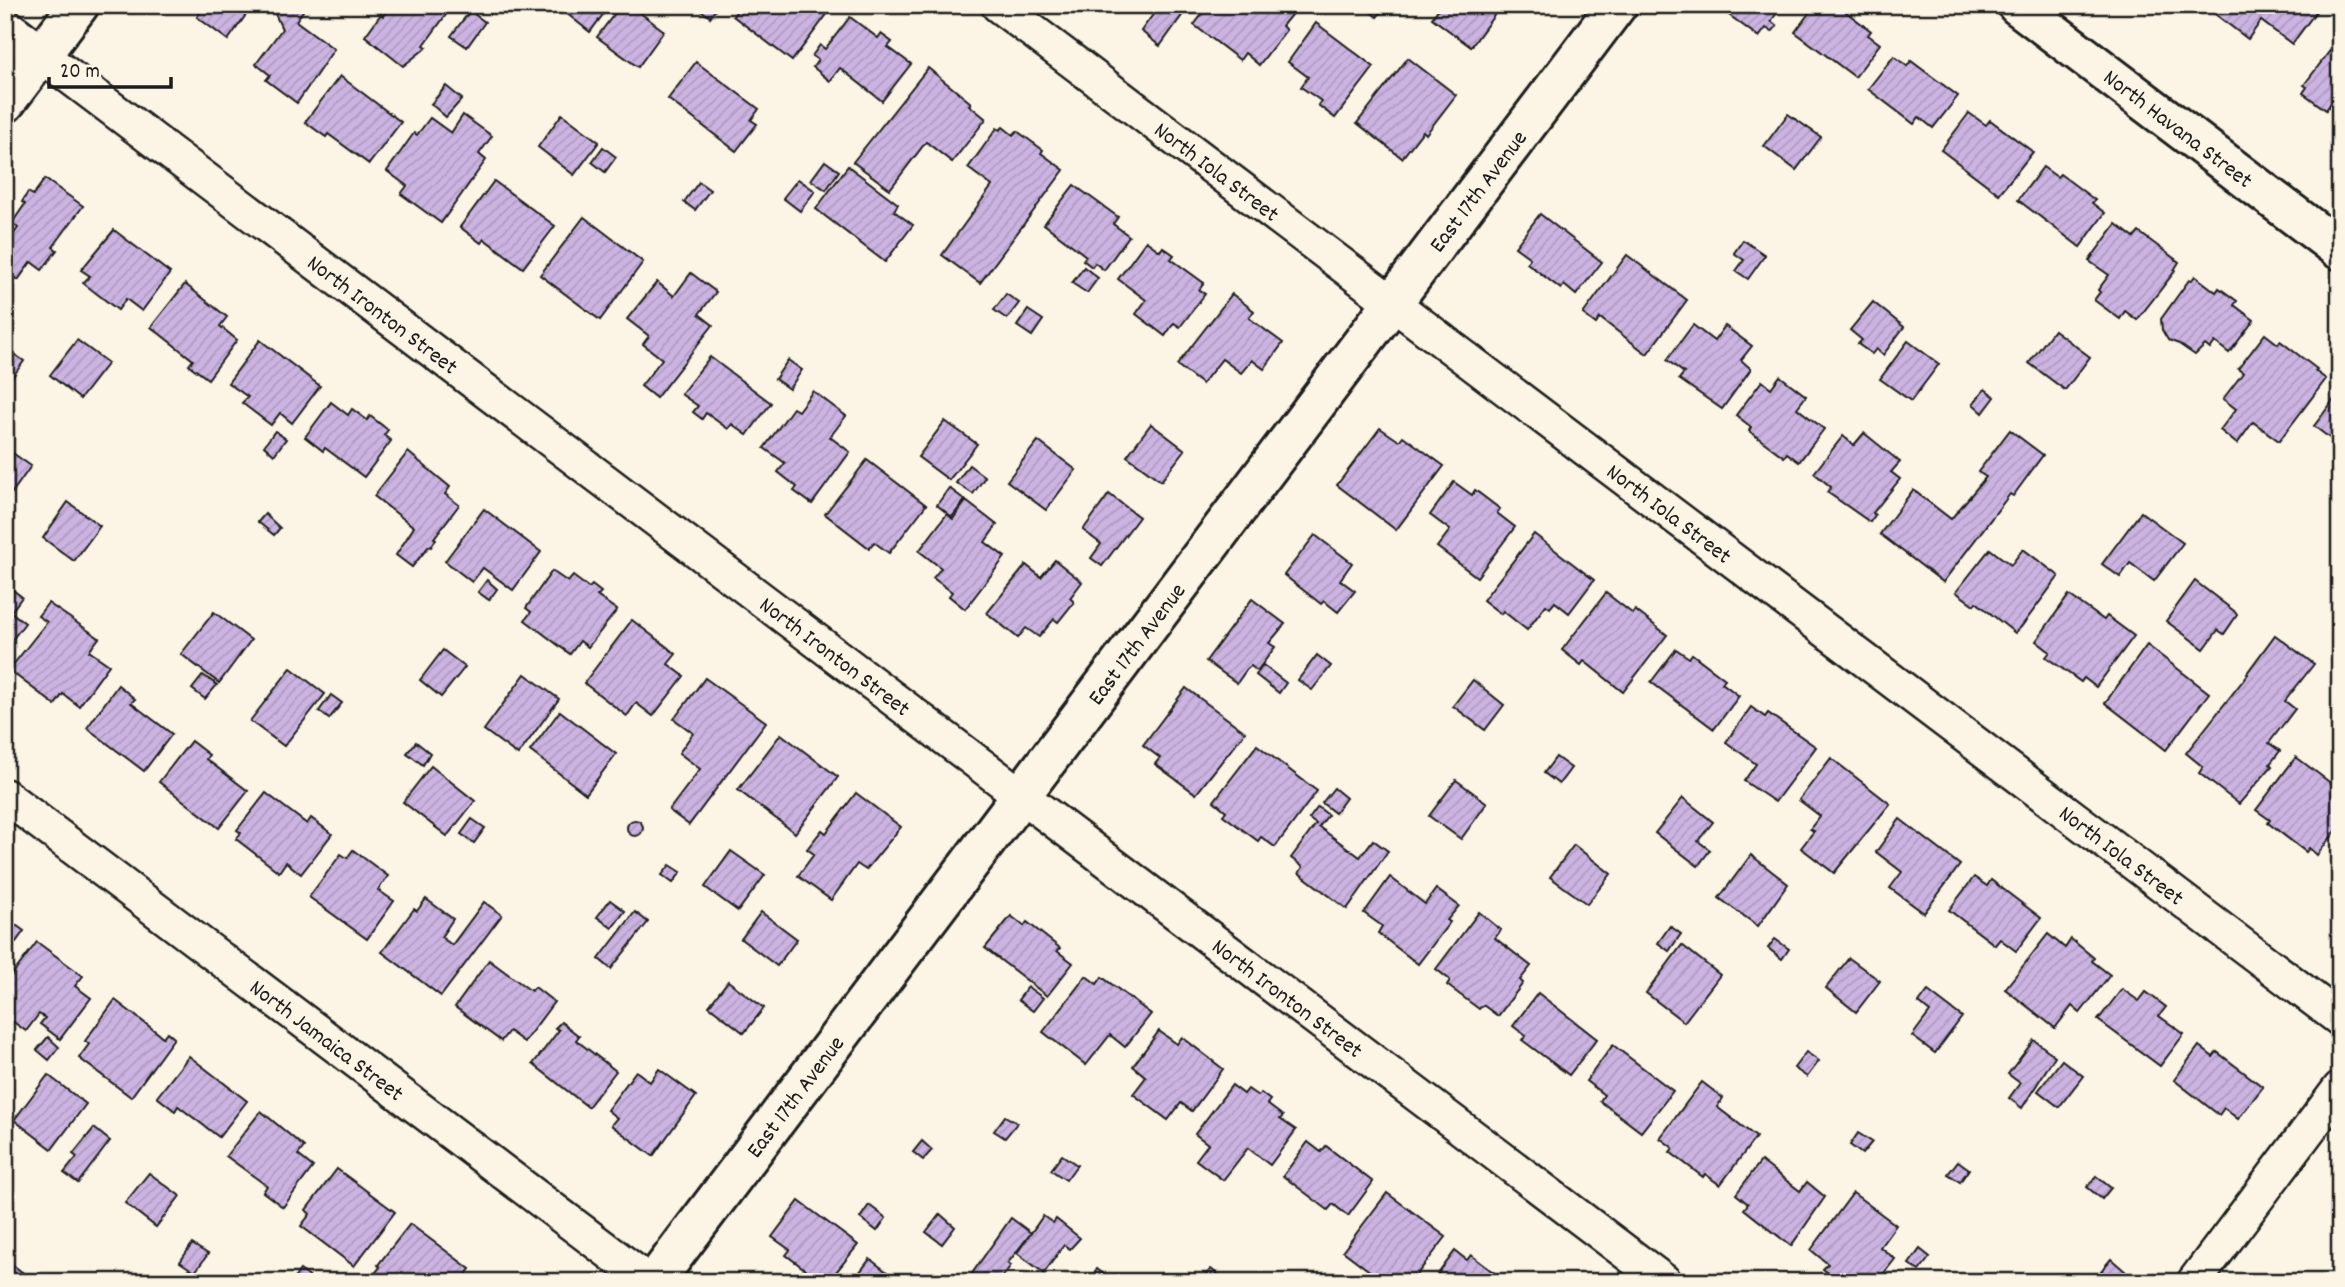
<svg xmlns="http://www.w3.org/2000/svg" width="2345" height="1287" viewBox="0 0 2345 1287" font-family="Dekko,sans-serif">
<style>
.building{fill:url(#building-hatch);stroke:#1c1c1c;stroke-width:2}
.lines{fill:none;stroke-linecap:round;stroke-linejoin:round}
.minor-casing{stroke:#1c1c1c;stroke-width:38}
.tertiary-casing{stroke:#1c1c1c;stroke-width:44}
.minor{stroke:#fcf5e5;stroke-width:33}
.tertiary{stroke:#fcf5e5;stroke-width:38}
.labels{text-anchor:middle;stroke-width:5;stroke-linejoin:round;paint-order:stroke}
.street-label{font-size:23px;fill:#1c1c1c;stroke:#fcf5e5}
</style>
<defs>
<pattern id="building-hatch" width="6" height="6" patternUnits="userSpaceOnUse" patternTransform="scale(1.75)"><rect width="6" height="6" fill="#ccb4e2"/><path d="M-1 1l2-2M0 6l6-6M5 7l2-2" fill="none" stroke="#af9ac1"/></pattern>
</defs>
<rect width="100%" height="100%" fill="#fcf5e5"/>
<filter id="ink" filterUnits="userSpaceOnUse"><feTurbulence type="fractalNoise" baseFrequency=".0143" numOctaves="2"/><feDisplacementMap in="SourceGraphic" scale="14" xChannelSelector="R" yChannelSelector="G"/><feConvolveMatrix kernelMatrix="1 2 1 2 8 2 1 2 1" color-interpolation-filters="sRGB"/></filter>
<g filter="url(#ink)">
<g class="building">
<path d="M194,5H253L228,40L197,17L202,10Z"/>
<path d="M271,5H307L296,21L334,49L297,103L266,80L270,75L256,64L282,29Z"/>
<path d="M392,5H439L448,12L424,45L427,47L403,66L365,36L381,14L383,16Z"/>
<path d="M556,5H610L590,32Z"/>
<path d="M621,5H630L664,31L638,67L597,37Z"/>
<path d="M694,5H719L710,17Z"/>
<path d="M741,5H834L792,61L733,16Z"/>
<path d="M1160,5H1186L1181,12L1183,14L1160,46L1141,31Z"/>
<path d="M1209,5H1299L1282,26L1286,30L1259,65L1245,53L1240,60L1194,25Z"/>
<path d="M1362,5H1387L1377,17Z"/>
<path d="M1441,5H1483L1495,14L1471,47L1432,18Z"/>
<path d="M1719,5H1783L1771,21L1777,26L1772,32L1766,28L1759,37L1718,7Z"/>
<path d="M1815,5H1828L1834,10L1837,5L1871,31L1868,35L1880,44L1855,77L1795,32Z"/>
<path d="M2203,5H2319L2320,6L2292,44L2261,21L2248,39Z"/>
<path d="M470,11L485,22L467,47L451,36Z"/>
<path d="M850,17L878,38L881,34L892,42L888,47L911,64L882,101L840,68L830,81L813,67L818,60L812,56L820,45L825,49Z"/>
<path d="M1316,23L1374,67L1335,118L1318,105L1321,101L1301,87L1308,77L1288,62Z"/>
<path d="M2338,40L2340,42V110L2331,103L2326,110L2303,93L2307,87L2304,85Z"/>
<path d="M1894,56L1907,66L1911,61L1958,96L1933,128L1919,117L1914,124L1868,89Z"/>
<path d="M1408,58L1456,95L1426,134L1423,131L1402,158L1357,123Z"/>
<path d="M696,62L759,109L751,120L757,124L736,151L668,99Z"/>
<path d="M928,68L971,103L969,105L986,119L952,162L926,142L890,189L853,162Z"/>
<path d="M340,76L401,122L369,164L328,134L326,137L305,122Z"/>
<path d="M446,86L462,99L446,117L431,104Z"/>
<path d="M1969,113L1986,125L1990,120L2033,152L1999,194L1941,150Z"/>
<path d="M562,114L599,142L574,175L538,147Z"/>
<path d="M1788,114L1821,137L1796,170L1764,146Z"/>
<path d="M463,115L492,136L479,154L486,160L441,223L401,194L407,186L387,171L414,133L417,135L430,118L451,133Z"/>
<path d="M1003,127L1013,135L1017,131L1043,150L1041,153L1064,170L980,283L942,255L992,186L968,168L997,128L1000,130Z"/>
<path d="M603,147L616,157L605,172L592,162Z"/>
<path d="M825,161L839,171L826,190L811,180Z"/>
<path d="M848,166L898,204L894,211L913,225L885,262L816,209Z"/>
<path d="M2043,167L2057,177L2060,174L2095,200L2092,203L2105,213L2080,247L2018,200Z"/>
<path d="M45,179L83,206L53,247L57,250L42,270L31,262L18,280L5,270V246L18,228L12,223L25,204L22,202L28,192L33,195Z"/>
<path d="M798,179L815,191L800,211L783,198Z"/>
<path d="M494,181L555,226L523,268L484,239L481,243L460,227Z"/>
<path d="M699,182L710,190L695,210L684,202Z"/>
<path d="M1074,185L1118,217L1113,224L1129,236L1104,270L1095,263L1092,267L1083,260L1086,256L1044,224Z"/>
<path d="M1540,214L1602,262L1576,295L1564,285L1561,289L1527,263L1530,258L1515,247Z"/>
<path d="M584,217L643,262L600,320L540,275Z"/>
<path d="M2116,224L2134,238L2139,232L2179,262L2174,270L2175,271L2137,320L2125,311L2120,319L2094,300L2100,292L2098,290L2109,275L2089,261Z"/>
<path d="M114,230L170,273L142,311L126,299L118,310L83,283L90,276L81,270Z"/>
<path d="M1743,240L1765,255L1748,279L1736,271L1744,260L1734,253Z"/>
<path d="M1146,241L1160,251L1163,247L1174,255L1171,259L1204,283L1199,290L1205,294L1180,327L1174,323L1165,336L1136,314L1146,300L1118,279Z"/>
<path d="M1627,255L1687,300L1647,354L1600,318L1596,324L1583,314Z"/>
<path d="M1084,267L1098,278L1087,293L1072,283Z"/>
<path d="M691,273L716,292L699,314L713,325L656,398L641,386L662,359L643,344L649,336L627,319L657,282L674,296Z"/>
<path d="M2195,276L2216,292L2219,288L2237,301L2234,305L2254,320L2229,353L2215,342L2210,349L2205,345L2195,355L2179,344L2168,340L2162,330L2161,319L2189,280L2191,281Z"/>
<path d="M185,284L227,317L220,326L237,340L208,379L189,365L193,360L151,327Z"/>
<path d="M1006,294L1019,303L1007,319L994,310Z"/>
<path d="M1232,294L1254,311L1249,318L1283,343L1264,369L1252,360L1241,373L1222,359L1202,384L1177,365Z"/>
<path d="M1873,302L1904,327L1883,355L1876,349L1872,354L1858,344L1862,340L1850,330Z"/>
<path d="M1028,310L1043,320L1032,336L1017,326Z"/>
<path d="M1693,325L1714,341L1725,326L1752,346L1741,360L1751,369L1722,409L1679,379L1684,373L1667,360Z"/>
<path d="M2054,330L2090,357L2065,390L2029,363Z"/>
<path d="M2265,334L2278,344L2280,341L2317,369L2315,371L2326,379L2279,441L2253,422L2237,444L2220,430L2236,409L2223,399L2243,373L2238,369Z"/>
<path d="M77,340L108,363L80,399L50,375Z"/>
<path d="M260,340L320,386L292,423L280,413L271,425L242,403L248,397L228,383Z"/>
<path d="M1908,341L1939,364L1911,401L1880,379Z"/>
<path d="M11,352L24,361L11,379L5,375V360Z"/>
<path d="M710,357L771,403L747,435L732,424L728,429L706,413L702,419L693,412L698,406L681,394Z"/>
<path d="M788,360L802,370L789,389L775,379Z"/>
<path d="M1780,376L1806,396L1797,408L1824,429L1799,462L1787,453L1784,457L1749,431L1751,427L1736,415L1762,381L1771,388Z"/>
<path d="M1985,389L1995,397L1983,413L1973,404Z"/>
<path d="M813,391L846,416L830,437L850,452L812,504L794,491L797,487L778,472L785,463L764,448L793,408L798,411Z"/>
<path d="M2338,394L2340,395V446L2314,426Z"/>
<path d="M331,402L348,415L352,409L367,420L370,416L388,430L384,435L391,441L364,477L325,448L323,451L305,437Z"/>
<path d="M945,421L977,444L949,480L918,457Z"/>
<path d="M1151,424L1185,450L1161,481L1127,456Z"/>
<path d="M1380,428L1399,441L1403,436L1444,466L1396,530L1337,485Z"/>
<path d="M2010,430L2043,455L2013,496L2010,494L1943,582L1880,534L1913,490L1951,519L1986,477L1978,472Z"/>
<path d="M275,431L286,439L274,455L264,446Z"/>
<path d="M1864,433L1900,462L1891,472L1900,479L1873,513L1875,515L1870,522L1827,492L1831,487L1814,473L1843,436L1854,445Z"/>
<path d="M1038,441L1076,470L1046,510L1007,481Z"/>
<path d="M7,449L31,466L9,497L5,494V453Z"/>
<path d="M408,452L450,487L445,494L459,505L434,538L436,539L431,547L429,546L412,567L396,555L414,527L374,496Z"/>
<path d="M867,460L926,505L889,553L874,542L869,548L825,514Z"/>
<path d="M969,465L985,477L973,494L956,483Z"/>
<path d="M1454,482L1472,495L1475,490L1500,509L1497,513L1515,527L1477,577L1437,547L1450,530L1430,515Z"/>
<path d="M949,488L965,500L952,517L937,505Z"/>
<path d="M1109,494L1139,517L1102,566L1091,558L1101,544L1083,530Z"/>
<path d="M966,501L997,525L985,542L1005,557L965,609L949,596L952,592L933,578L941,568L919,551L947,514L953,519Z"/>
<path d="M68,502L100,526L74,561L43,538Z"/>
<path d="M484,509L541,552L513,590L483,568L472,582L445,561Z"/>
<path d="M2141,512L2183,543L2154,581L2130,563L2120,577L2102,564Z"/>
<path d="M265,514L280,528L274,535L258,522Z"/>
<path d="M1534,534L1594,580L1569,613L1555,602L1550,608L1546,605L1527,630L1503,611L1501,614L1483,600Z"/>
<path d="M1315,535L1352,563L1340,580L1355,591L1338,612L1324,601L1321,604L1284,575Z"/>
<path d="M1990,549L2011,565L2023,549L2059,576L2021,627L2015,633L1976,602L1974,605L1956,592Z"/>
<path d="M1055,560L1082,582L1070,598L1074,602L1058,622L1054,619L1039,637L1026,628L1018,638L987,613L1026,565L1041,577Z"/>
<path d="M552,571L568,582L573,576L589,588L592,585L601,592L597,596L617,610L588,647L580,641L570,654L525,620L531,612L526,608Z"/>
<path d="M487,580L497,589L489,600L478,592Z"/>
<path d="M2195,581L2234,611L2237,615L2224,634L2218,630L2204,649L2166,621Z"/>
<path d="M5,584L22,597L11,612L25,623L5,649Z"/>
<path d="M1606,593L1633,614L1635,610L1667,635L1623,692L1584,661L1581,665L1562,650Z"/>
<path d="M2069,595L2104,620L2107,616L2134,636L2096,687L2084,678L2081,682L2046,657L2050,652L2036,641Z"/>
<path d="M1252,599L1285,624L1269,643L1275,647L1257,671L1251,666L1247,669L1237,683L1206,661Z"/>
<path d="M48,603L99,638L89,651L109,665L79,706L63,694L55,705L9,670L47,622L38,616Z"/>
<path d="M214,612L251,640L219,683L181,654Z"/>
<path d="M632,620L676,654L668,664L684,676L653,716L636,703L627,716L584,683Z"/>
<path d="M2275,635L2314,664L2285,701L2295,709L2269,743L2280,751L2270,764L2272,766L2239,804L2199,773L2203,767L2186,753L2248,674L2247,673Z"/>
<path d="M2147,645L2209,693L2166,750L2105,703Z"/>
<path d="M1676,649L1689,658L1692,654L1725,679L1722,683L1739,696L1714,729L1651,682Z"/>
<path d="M443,650L465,667L441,697L420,680Z"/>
<path d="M1317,655L1331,666L1312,690L1298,680Z"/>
<path d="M1263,665L1286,683L1279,693L1256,675Z"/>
<path d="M291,668L325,694L284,746L250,721Z"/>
<path d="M525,674L559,699L518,755L484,730Z"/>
<path d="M203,675L217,685L205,699L192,689Z"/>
<path d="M705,678L766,722L689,825L669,810L700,769L679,753L693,733L674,719Z"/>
<path d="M1473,680L1504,705L1485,730L1453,706Z"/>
<path d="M118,685L135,699L131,703L172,734L144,771L87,728Z"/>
<path d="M1186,688L1245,732L1196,794L1155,764L1160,758L1143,745Z"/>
<path d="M331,695L342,703L329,719L319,711Z"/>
<path d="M1751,707L1765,717L1768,713L1816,747L1775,802L1744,781L1756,764L1726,742Z"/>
<path d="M560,711L616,754L586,794L530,751Z"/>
<path d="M781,734L838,777L795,833L738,790Z"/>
<path d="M191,741L209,755L206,759L248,791L219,828L159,782Z"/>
<path d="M416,742L430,753L423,765L407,753Z"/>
<path d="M1257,745L1317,791L1275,847L1261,837L1258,841L1223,815L1226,811L1214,801Z"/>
<path d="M1556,757L1571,768L1559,784L1544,773Z"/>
<path d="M2296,757L2340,790V826L2317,855L2309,848L2306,852L2268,823L2270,820L2256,810Z"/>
<path d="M1831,758L1890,804L1834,873L1801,848L1814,831L1810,829L1820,816L1799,800Z"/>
<path d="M431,766L475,801L447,836L403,802Z"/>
<path d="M1456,780L1487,803L1461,839L1429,816Z"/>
<path d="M1334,788L1346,798L1335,813L1322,803Z"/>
<path d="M266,793L307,824L311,818L332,834L301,874L286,862L279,872L236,839L241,833L237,830Z"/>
<path d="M856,793L901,827L866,870L857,864L831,900L798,876L814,854L807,849L822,830L826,833Z"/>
<path d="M1683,798L1713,822L1698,841L1710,850L1698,866L1655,833Z"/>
<path d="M1318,807L1328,815L1319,827L1360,857L1373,840L1388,851L1347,909L1299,873L1303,867L1291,858L1316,824L1309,819Z"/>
<path d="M472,819L485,828L474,843L461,834Z"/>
<path d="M1900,819L1960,865L1924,913L1890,888L1902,872L1876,852Z"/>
<circle cx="635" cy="828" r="8"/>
<path d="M1574,845L1611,874L1587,904L1550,877Z"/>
<path d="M353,850L388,876L378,890L394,901L367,939L309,897L341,854L347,858Z"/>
<path d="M731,851L765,875L738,911L705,887Z"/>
<path d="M1751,855L1788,884L1758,926L1719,898Z"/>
<path d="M670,865L681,872L673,883L662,875Z"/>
<path d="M1390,877L1425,904L1436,889L1459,906L1447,920L1450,922L1418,964L1378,933L1382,926L1364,913Z"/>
<path d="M1974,877L1987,886L1991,880L2041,918L2016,951L2000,939L1995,945L1949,910Z"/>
<path d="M426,899L453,919L441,937L452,945L484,902L502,915L441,996L382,952L414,909L417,911Z"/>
<path d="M610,900L625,911L612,928L597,917Z"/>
<path d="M635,912L648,922L611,969L599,959Z"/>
<path d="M761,912L797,939L777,966L741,939Z"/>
<path d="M1479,912L1501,930L1495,938L1531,966L1520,980L1523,983L1498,1016L1483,1005L1479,1009L1447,985L1450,980L1436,969Z"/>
<path d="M1011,916L1024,926L1027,922L1060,948L1057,951L1073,963L1047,996L985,948Z"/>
<path d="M5,917L24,931L5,957Z"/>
<path d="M1670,926L1681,934L1669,951L1658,943Z"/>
<path d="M2048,934L2065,948L2071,939L2094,958L2092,961L2110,975L2080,1013L2072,1006L2055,1028L2005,989Z"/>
<path d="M1775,939L1789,949L1782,959L1768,948Z"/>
<path d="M37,942L83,976L75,986L91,998L60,1039L40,1024L45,1018L39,1014L26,1031L5,1016V994L8,990L5,984Z"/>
<path d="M1682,945L1720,975L1684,1022L1646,993Z"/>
<path d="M1849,958L1880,981L1856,1012L1826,988Z"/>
<path d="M489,960L531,991L535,987L554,1002L524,1042L509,1031L501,1041L455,1007Z"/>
<path d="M1086,976L1097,984L1102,977L1151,1014L1125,1047L1110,1035L1086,1065L1043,1032Z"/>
<path d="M728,981L764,1008L744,1033L709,1006Z"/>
<path d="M1028,987L1043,998L1033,1011L1018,1000Z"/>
<path d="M2122,989L2139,1001L2146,992L2166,1007L2159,1016L2184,1034L2160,1066L2098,1020Z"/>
<path d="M1928,991L1962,1017L1935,1053L1912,1036L1930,1012L1919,1003Z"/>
<path d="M1538,993L1597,1039L1569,1075L1522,1040L1526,1036L1513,1026Z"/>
<path d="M115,1000L163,1037L167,1032L174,1038L131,1097L79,1058L89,1044L85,1041Z"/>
<path d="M561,1022L579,1036L576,1040L616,1071L588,1107L533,1064L559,1030L555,1028Z"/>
<path d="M1159,1031L1177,1044L1182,1037L1223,1069L1192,1111L1181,1103L1168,1120L1133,1094L1146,1077L1133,1066Z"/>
<path d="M48,1037L59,1047L49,1060L37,1050Z"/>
<path d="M2034,1040L2055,1056L2022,1108L2009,1098L2020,1083L2008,1074Z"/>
<path d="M1613,1045L1673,1091L1641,1132L1600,1101L1604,1095L1586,1081Z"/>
<path d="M2199,1046L2213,1057L2217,1052L2263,1087L2238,1119L2224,1108L2219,1115L2174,1080Z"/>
<path d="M1806,1052L1819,1061L1807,1077L1794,1068Z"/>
<path d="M189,1056L247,1101L219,1137L178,1106L175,1111L157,1097Z"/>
<path d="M2062,1060L2083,1076L2059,1107L2038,1091Z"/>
<path d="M659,1069L696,1096L653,1156L611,1125L617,1118L607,1110L636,1071L650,1082Z"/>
<path d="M48,1075L86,1104L52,1149L14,1120Z"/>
<path d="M1702,1082L1723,1098L1717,1107L1756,1137L1720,1185L1705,1174L1703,1177L1670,1152L1673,1148L1660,1138Z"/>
<path d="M1232,1085L1244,1094L1248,1089L1258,1096L1261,1093L1270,1100L1267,1104L1283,1116L1280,1119L1296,1130L1270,1165L1248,1148L1223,1180L1196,1160L1208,1144L1195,1134Z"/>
<path d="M261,1111L304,1147L298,1155L313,1167L283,1207L263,1192L267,1186L226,1156Z"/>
<path d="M1005,1116L1017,1123L1005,1138L994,1131Z"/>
<path d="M94,1128L110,1141L78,1183L64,1173L77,1157L73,1154Z"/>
<path d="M1858,1133L1872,1142L1862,1154L1850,1145Z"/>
<path d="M922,1141L932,1150L923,1160L913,1152Z"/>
<path d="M1308,1142L1321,1152L1326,1146L1373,1182L1348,1216L1333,1204L1328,1210L1283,1176Z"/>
<path d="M1062,1155L1077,1165L1066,1180L1051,1170Z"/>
<path d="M1761,1161L1800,1191L1807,1182L1825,1197L1791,1246L1744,1209L1748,1204L1736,1194Z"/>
<path d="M1958,1161L1969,1169L1960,1182L1948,1174Z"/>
<path d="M337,1169L395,1212L354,1266L301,1226L310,1214L306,1210Z"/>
<path d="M149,1173L180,1196L156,1227L125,1203Z"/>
<path d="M2096,1176L2111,1188L2102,1199L2087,1187Z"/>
<path d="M1387,1193L1446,1237L1411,1282H1384L1343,1251Z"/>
<path d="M1853,1193L1896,1225L1880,1247L1895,1259L1877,1282H1839L1823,1269L1828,1264L1811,1250Z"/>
<path d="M799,1201L858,1245L828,1282H822L786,1255L790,1250L772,1237Z"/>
<path d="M869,1205L886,1218L877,1231L860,1218Z"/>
<path d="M940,1214L955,1227L942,1244L926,1232Z"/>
<path d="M1043,1216L1053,1223L1056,1219L1080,1238L1070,1249L1064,1245L1044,1273L1017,1253Z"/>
<path d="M1011,1218L1031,1233L1008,1263L1011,1265L999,1282H966Z"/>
<path d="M410,1224L470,1269L460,1282H379L372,1277L380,1267L378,1265Z"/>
<path d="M192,1244L208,1254L195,1272L180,1262Z"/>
<path d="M1920,1249L1930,1257L1919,1271L1909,1264Z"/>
<path d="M1455,1251L1467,1260L1471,1255L1506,1282H1432Z"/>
<path d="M5,1259L35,1282H5Z"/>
<path d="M870,1259L900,1282H852Z"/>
<path d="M2111,1259L2126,1272L2117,1282H2113L2101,1271Z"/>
<path d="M1097,1269L1114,1282H1088Z"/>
<path d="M1211,1269L1225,1280L1224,1282H1206L1202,1279Z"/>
<path d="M300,1270L317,1282H292Z"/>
</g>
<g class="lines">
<g class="minor-casing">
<g id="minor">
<path id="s1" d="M998,5L2340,1019"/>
<path id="s2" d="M41,55L1665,1282"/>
<path id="s3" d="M5,796L649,1282"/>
<path d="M2194,1282L2340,1088"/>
</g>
</g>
<g class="tertiary-casing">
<g id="tertiary">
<path id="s4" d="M2017,5L2340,250"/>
<path d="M5,28L41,55"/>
<path d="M5,103L79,5"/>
<path id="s5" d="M654,1282L1617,5"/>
</g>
</g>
<use href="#minor" class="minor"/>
<use href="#tertiary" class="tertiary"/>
</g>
</g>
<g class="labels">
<g class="street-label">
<text dy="8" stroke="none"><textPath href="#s4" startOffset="203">North Havana Street</textPath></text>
<text dy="8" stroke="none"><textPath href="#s1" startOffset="275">North Iola Street</textPath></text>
<text dy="8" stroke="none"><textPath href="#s5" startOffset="1367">East 17th Avenue</textPath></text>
<text dy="8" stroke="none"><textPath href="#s2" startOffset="429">North Ironton Street</textPath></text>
<text dy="8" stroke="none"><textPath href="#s1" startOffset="842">North Iola Street</textPath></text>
<text dy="8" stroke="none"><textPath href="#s5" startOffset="800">East 17th Avenue</textPath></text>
<text dy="8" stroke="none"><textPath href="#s2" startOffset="996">North Ironton Street</textPath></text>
<text dy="8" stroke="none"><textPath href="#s1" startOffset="1409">North Iola Street</textPath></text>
<text dy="8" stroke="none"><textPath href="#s2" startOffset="1563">North Ironton Street</textPath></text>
<text dy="8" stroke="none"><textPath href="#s3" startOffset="404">North Jamaica Street</textPath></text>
<text dy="8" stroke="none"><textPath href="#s5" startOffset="233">East 17th Avenue</textPath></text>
</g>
</g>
<rect width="2345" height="1287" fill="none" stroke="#fcf5e5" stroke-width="28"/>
<rect x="14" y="14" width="2317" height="1259" fill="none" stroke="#1c1c1c" stroke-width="2.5" filter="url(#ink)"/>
<path d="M49 77v10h122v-10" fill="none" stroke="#1c1c1c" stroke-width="3.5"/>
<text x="60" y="77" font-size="21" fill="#1c1c1c" stroke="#fcf5e5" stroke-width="5" paint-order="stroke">20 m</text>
</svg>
